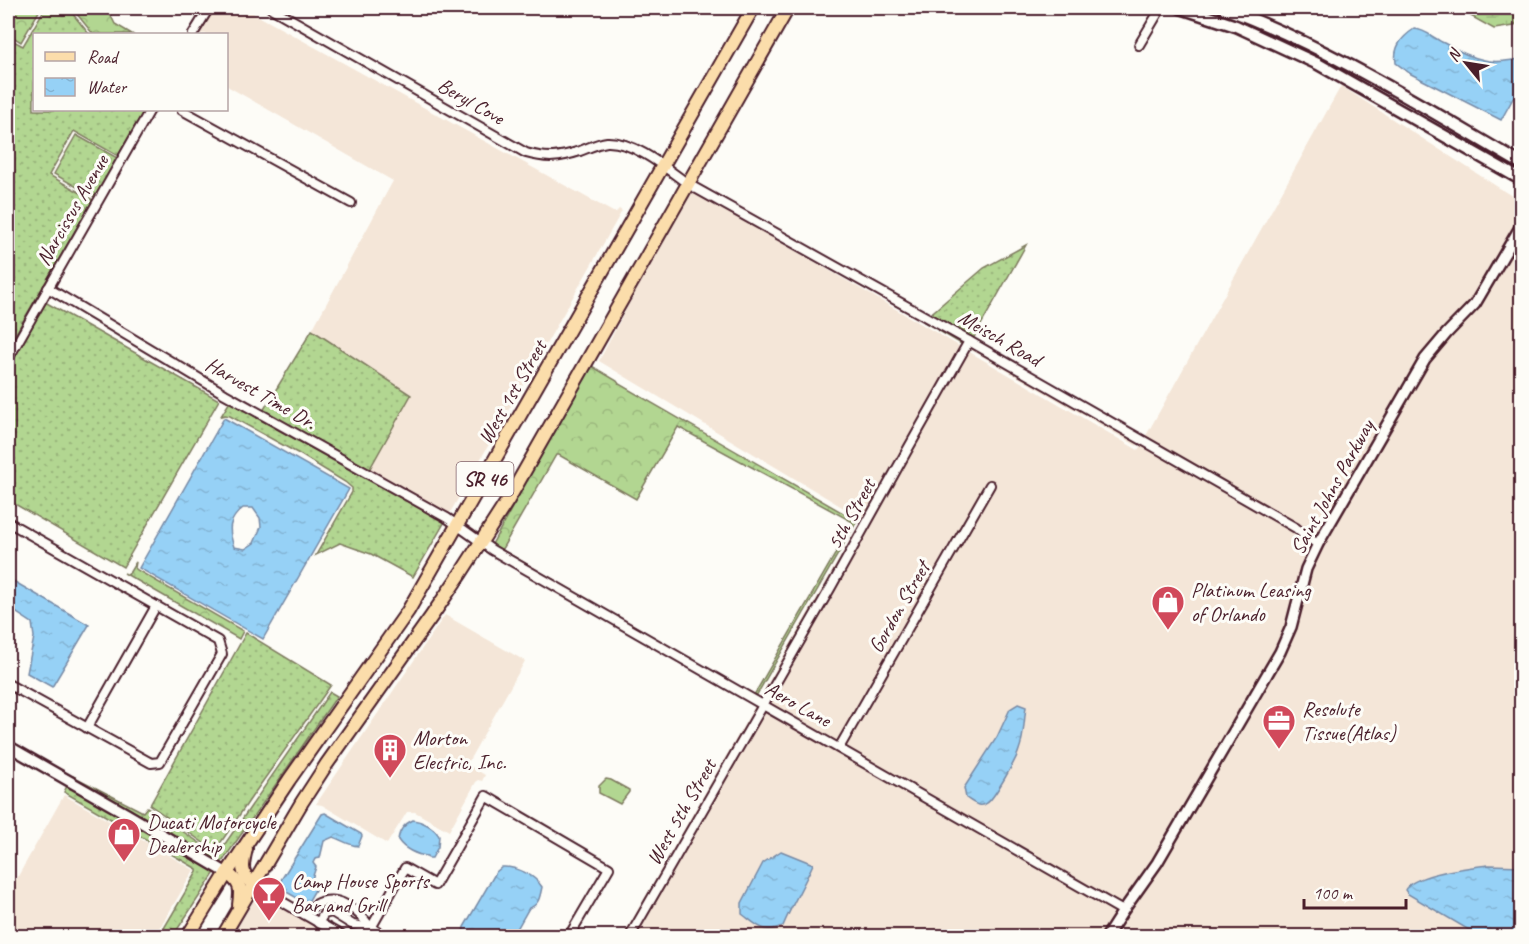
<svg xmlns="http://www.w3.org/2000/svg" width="1529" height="944" viewBox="0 0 1529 944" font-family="Caveat,sans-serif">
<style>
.built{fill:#f4e6d8}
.grass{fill:url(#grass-dots);stroke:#7e7a5e;stroke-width:1.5}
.forest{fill:url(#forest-crowns);stroke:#7e7a5e;stroke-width:1.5;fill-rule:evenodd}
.wetland{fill:url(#wetland-marsh);stroke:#7e7a5e;stroke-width:1.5}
.park{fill:#b2d691;stroke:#7e7a5e;stroke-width:1.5}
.water{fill:url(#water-ripples);stroke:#788aa5;stroke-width:1.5;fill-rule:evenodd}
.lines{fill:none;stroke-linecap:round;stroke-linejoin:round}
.minor-casing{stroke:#4a1f2b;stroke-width:12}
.tertiary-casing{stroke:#4a1f2b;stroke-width:14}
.secondary-casing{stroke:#4a1f2b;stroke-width:15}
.primary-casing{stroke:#4a1f2b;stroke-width:16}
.minor{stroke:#fdfcf7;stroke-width:8}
.tertiary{stroke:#fdfcf7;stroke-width:9}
.secondary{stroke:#fdfcf7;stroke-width:10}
.primary{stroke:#fbddab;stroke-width:12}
.labels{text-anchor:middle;stroke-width:6;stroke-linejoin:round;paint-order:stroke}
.shield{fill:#fdfcf7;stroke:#806168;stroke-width:1.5}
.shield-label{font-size:20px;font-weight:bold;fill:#4a1f2b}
.street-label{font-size:21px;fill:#4a1f2b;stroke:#fdfcf7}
.poi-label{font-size:21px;fill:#4a1f2b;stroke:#fdfcf7;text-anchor:start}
</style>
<defs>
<pattern id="grass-dots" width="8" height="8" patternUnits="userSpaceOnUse" patternTransform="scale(1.5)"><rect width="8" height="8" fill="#b2d691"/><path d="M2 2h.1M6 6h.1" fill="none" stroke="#9bb77d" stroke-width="1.8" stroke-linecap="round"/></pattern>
<pattern id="forest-crowns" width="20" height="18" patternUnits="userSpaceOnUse" patternTransform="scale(1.5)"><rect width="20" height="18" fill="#b2d691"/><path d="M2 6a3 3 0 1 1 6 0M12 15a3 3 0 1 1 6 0" fill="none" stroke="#9bb77d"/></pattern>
<pattern id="wetland-marsh" width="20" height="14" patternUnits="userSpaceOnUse" patternTransform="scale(1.5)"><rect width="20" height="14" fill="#b2d691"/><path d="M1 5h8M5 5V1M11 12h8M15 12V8" fill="none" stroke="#9bb77d"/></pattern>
<pattern id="water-ripples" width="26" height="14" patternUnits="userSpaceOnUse" patternTransform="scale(1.5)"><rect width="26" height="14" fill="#96d1f6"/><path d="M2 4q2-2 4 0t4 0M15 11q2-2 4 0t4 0" fill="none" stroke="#83b3d3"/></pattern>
</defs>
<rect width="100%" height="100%" fill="#fdfcf7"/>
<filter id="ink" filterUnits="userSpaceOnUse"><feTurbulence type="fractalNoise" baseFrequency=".0167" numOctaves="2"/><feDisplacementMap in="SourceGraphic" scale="12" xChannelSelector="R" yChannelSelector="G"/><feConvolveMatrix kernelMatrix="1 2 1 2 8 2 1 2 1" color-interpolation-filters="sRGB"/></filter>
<g filter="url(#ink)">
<g class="built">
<path d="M209,8H244L613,212H616L619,209L622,211L447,518L367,472L411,395L312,330L393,181L227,86L226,34H193Z"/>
<path d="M1341,86L1521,202V936H623L862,519L599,361L689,189L1138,450Z"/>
<path d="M971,342L1140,440L1137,446L968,348Z"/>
<path d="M445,615L525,661L467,764L485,775L482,781L479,780L476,782L449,831L415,812H407L387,844L322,805L316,804Z"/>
<path d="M64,795L194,870L155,936H8V894Z"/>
<path d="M260,890L342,936H232Z"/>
</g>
<g class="grass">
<path d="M45,8H68L89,34H34V110H145L118,156L74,131L49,175L93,200L8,347V38L23,46Z"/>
<path d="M76,135L119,159L98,199L54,174Z"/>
<path d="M1026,245L968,348L924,322L927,317L984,268Z"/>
<path d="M45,302L219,400L123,567L8,500V368Z"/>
<path d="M312,330L411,395L368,472L447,518L413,577L371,554L340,543L316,555L352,492V488L345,482L301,455L230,416L225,415L221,416L234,395L263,411Z"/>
<path d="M246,633L331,685L253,795L215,851L150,805Z"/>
<path d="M330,692L337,696L220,865L72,778L73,776L143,812L147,807L216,854H218Z"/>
<path d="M68,784L216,871L173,936H164L160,935L197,872V869L64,792Z"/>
</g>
<g class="forest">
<path d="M8,8H41L21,42L8,34Z"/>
<path d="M72,8H107L115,24L132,34H93Z"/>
<path d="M590,365L617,381L619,384L857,521L755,698L490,548ZM678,427L851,521L853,523L754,695L751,694L504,551L502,549L556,455H559L636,499Z"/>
<path d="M136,562L135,568L137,570L243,631L239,639L124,573L128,575Z"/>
</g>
<path class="wetland" d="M1462,8H1521V18L1514,26L1494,29L1467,14Z"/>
<path class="park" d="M606,779L611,780L629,790V792L620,804L599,793V786Z"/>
<g class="water">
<path d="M1414,29C1425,29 1435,39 1444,43C1456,50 1470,57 1484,60C1496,64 1509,60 1521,59V84L1501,120L1411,74L1396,63C1393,47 1402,37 1414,29Z"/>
<path d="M224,418L349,489L263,639L139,568ZM243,508H253L260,518L261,527L254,543L245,549L234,547C228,529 228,520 243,508Z"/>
<path d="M8,578L89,625L52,687L27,673L34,637L32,623L8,607Z"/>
<path d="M1018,704L1026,707C1024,721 1024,737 1019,750C1017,758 994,799 987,803C980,809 972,802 966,798L964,788L997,737L1010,709Z"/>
<path d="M325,813L361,834L362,836L358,846C348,845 342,840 333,837L324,841L320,858L315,859L313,863L316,867L312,879L315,890L308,902H304L283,890L281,880L322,814Z"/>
<path d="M413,820C422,821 434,827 439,836L438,847L432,858H428L427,856C416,855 404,849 398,840C399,831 404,824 413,820Z"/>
<path d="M781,851L813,864C804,885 792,904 783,926C763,934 758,926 742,914V903L763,863Z"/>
<path d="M1489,865L1521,866V936H1479L1408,894L1405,890C1413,874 1471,867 1489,865Z"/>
<path d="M502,867C515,866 535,875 542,887C540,897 539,905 529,908L513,936H471L463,932L464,927L496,872Z"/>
</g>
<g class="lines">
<g class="minor-casing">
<g id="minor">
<path d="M271,8L526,153C547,159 559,158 580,151C588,148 598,143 607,142C634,141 666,168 688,184L969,341L1296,528L1305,536L1318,544"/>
<path d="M193,34L209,8"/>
<path d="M1139,45L1161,8"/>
<path d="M182,110L351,203"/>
<path d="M48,288L225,394L447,518L492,550L1123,911"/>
<path d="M8,359L150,110"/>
<path d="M8,522L218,641L222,654L160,762L151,763L8,684"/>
<path d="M87,728L156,606"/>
<path d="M839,748L990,485"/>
<path d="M253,885L342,936"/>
<path d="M304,914C308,911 311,907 315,905C337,892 359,911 371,928"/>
<path d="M318,923L324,914L332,912L353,925L371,928L386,936"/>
<path d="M371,928L405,868L435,885L486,796L609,868L569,936"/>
<path d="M630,936L831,587L909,447L969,341"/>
</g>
</g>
<g class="tertiary-casing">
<g id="tertiary">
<path d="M8,746L127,814L227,873"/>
<path d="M1107,936L1123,911L1157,863L1280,652L1291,627L1306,569L1318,544L1425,359L1447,333L1475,304L1522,224"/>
</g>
</g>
<g class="secondary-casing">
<g id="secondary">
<path d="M1181,8L1236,26L1318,64L1522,180"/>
<path d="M1224,8C1329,47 1425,108 1522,164"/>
</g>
</g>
<g class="primary-casing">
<g id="primary">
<path d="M246,849C242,866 240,872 253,885"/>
<path d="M227,873C242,884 241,889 239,905"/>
<path d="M188,936L227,873L289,780L408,611L753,8"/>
<path d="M223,936L302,802L326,765L431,617L461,573L508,500L788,8"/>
</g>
</g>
<use href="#minor" class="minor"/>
<use href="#tertiary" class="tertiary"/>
<use href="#secondary" class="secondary"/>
<use href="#primary" class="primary"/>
</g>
</g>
<defs>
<g id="shop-pin" transform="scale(1.725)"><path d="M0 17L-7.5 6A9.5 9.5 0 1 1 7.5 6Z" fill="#d1495b" stroke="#fdfcf7"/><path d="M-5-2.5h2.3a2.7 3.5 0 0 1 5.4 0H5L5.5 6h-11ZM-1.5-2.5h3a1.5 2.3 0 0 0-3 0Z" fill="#fff"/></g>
<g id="office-pin" transform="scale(1.725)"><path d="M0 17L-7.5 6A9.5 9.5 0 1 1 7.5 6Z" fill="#d1495b" stroke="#fdfcf7"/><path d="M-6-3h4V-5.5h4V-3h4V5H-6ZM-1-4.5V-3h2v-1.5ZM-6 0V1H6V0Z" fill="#fff"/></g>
<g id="building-pin" transform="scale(1.725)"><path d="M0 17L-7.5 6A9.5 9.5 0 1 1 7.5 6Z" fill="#d1495b" stroke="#fdfcf7"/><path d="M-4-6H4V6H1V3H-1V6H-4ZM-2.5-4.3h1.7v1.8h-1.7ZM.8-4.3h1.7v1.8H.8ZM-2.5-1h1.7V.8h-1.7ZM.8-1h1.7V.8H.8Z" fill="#fff"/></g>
<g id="bar-pin" transform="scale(1.725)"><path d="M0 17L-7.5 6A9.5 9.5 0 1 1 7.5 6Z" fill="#d1495b" stroke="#fdfcf7"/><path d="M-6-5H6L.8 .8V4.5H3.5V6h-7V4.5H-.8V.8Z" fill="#fff"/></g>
</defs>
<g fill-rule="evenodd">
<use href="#shop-pin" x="1168" y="602"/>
<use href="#office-pin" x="1279" y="721"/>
<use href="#building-pin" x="390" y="750"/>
<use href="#shop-pin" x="124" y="834"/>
<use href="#bar-pin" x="269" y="893"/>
</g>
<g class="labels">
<rect class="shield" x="456.5" y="462" width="57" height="34" rx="4.5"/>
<g class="shield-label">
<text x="485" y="486">SR 46</text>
</g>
<g class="street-label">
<text transform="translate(471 101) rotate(30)" y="7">Beryl Cove</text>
<text transform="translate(72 210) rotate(-60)" y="7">Narcissus Avenue</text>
<text transform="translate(1000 338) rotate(30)" y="7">Meisch Road</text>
<text transform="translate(512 392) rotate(-60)" y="7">West 1st Street</text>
<text transform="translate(261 393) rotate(30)" y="7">Harvest Time Dr.</text>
<text transform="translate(1332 487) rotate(-61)" y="7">Saint Johns Parkway</text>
<text transform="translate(851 514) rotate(-61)" y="7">5th Street</text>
<text transform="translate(899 607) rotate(-60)" y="7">Gordon Street</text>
<text transform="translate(798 704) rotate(29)" y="7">Aero Lane</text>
<text transform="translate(681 812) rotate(-60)" y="7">West 5th Street</text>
</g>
<g class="poi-label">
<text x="1191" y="597">Platinum Leasing<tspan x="1191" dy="24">of Orlando</tspan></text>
<text x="1302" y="716">Resolute<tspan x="1302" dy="24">Tissue(Atlas)</tspan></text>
<text x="413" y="745">Morton<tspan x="413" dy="24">Electric, Inc.</tspan></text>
<text x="147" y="829">Ducati Motorcycle<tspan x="147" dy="24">Dealership</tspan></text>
<text x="292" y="888">Camp House Sports<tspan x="292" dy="24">Bar and Grill</tspan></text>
</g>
</g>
<rect width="1529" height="944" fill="none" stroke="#fdfcf7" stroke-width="30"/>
<rect x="15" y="15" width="1499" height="914" fill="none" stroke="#4a1f2b" stroke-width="2" filter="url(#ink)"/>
<rect x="33" y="33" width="195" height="78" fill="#fdfcf7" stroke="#b5a4a5" stroke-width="1.5"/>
<rect x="45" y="52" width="30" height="9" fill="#fbddab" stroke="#b5a4a5" stroke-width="1.5"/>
<text x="87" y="63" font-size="18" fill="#4a1f2b">Road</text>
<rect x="45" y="78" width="30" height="18" fill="url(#water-ripples)" stroke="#b5a4a5" stroke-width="1.5"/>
<text x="87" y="93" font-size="18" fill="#4a1f2b">Water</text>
<g transform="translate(1466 63) rotate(300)" stroke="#fdfcf7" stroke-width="4.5" paint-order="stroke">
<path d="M0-4.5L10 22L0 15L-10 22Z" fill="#4a1f2b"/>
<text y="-9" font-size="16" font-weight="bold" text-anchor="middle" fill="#4a1f2b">N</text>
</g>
<path d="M1304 899v9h102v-9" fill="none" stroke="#4a1f2b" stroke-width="3"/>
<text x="1313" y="899" font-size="18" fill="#4a1f2b" stroke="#fdfcf7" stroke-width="4.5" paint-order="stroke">100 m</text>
</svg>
